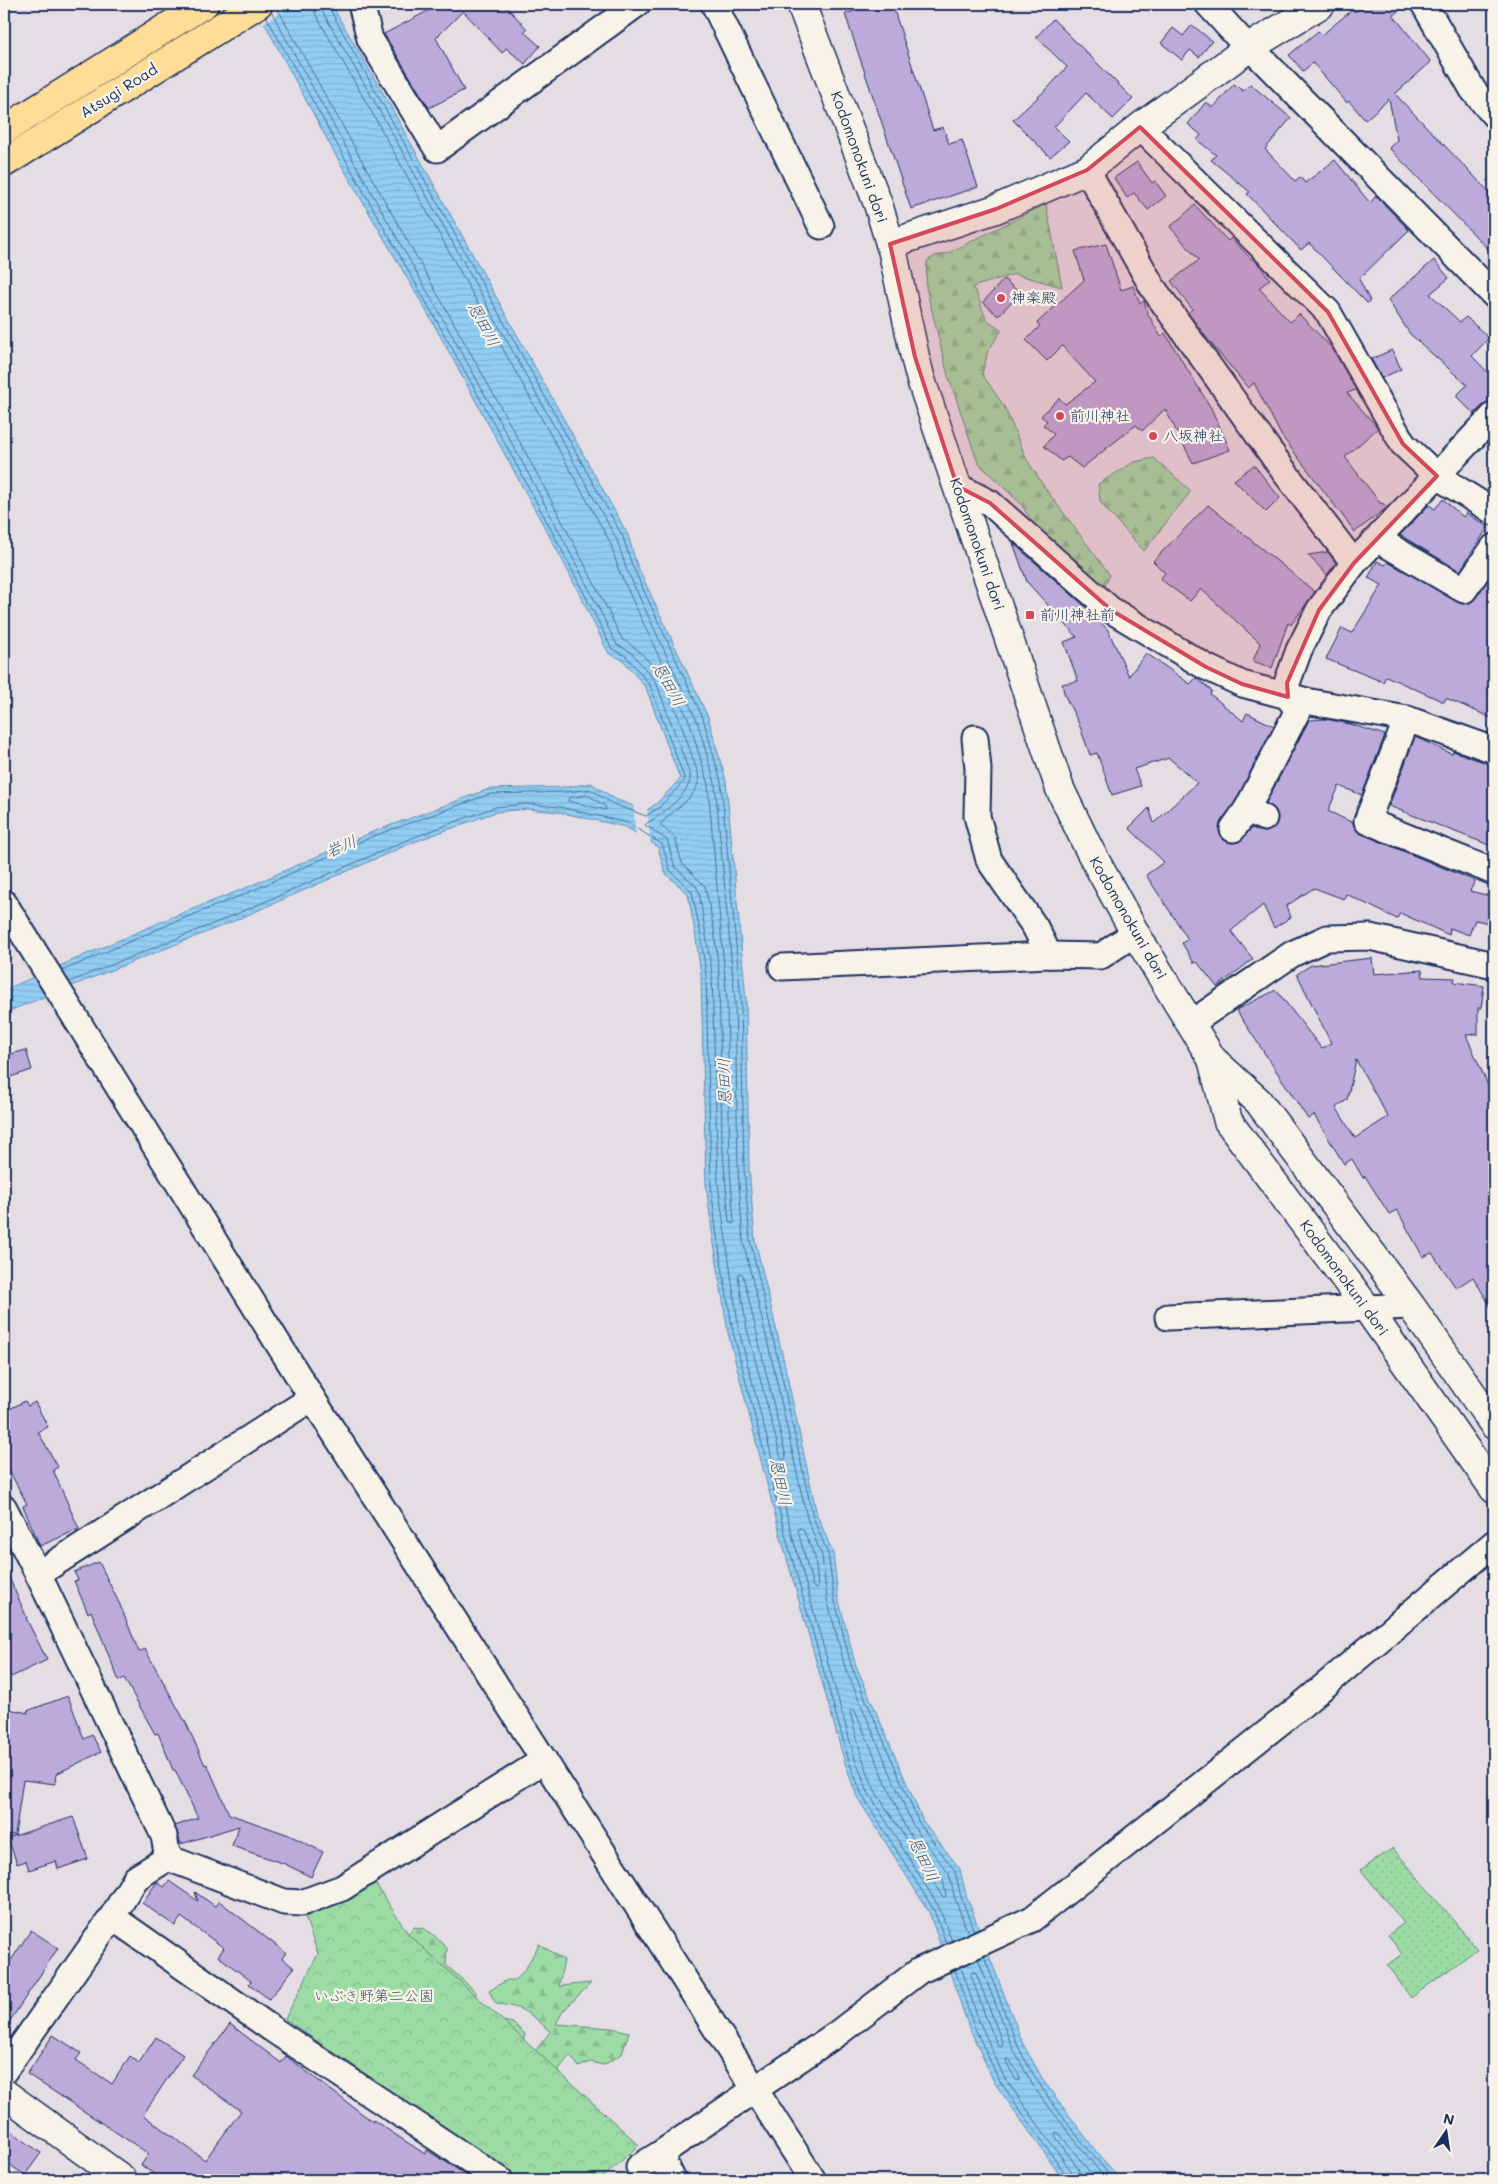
<svg xmlns="http://www.w3.org/2000/svg" width="1498" height="2184" viewBox="0 0 1498 2184" font-family="Mali,'Klee One',sans-serif">
<style>
.forest{fill:url(#forest-firs);stroke:#5c8581}
.park{fill:url(#park-crowns);stroke:#5c8581}
.garden{fill:url(#garden-dots);stroke:#5c8581}
.water{fill:url(#water-rules);stroke:#628eb7}
.pier{fill:#e5dde4}
.lines{fill:none;stroke-linecap:round;stroke-linejoin:round}
.shore{stroke:#4b6f9a;stroke-width:1}
.building{fill:#bcaada;stroke:#1b2f5e;fill-rule:evenodd}
.street-casing{stroke:#1b2f5e;stroke-width:29}
.secondary-casing{stroke:#1b2f5e;stroke-width:31}
.highway-casing{stroke:#1b2f5e;stroke-width:31}
.street{stroke:#f7f3e8;stroke-width:25}
.secondary{stroke:#f7f3e8;stroke-width:28}
.highway{stroke:#ffdd96;stroke-width:28}
.marked{fill:#d1495b;fill-opacity:0.2;stroke:#d1495b;stroke-width:4;stroke-linejoin:round}
.poi-dot{fill:#d1495b;stroke:#f7f3e8;stroke-width:2}
.labels{text-anchor:middle;stroke-width:4.5;stroke-linejoin:round;paint-order:stroke}
.street-label{font-size:15px;fill:#1b2f5e;stroke:#f7f3e8}
.poi-label{font-size:15px;fill:#1b2f5e;stroke:#f7f3e8;text-anchor:start}
.park-label{font-size:15px;fill:#3c5a70;stroke:#f7f3e8}
.water-label{font-size:16px;font-style:italic;fill:#395783;stroke:#f7f3e8}
</style>
<defs>
<pattern id="forest-firs" width="22" height="20" patternUnits="userSpaceOnUse" patternTransform="scale(1.25)"><rect width="22" height="20" fill="#9ddba4"/><path d="M5 1l3.5 6h-7zM16 11l3.5 6h-7z" fill="#87bc90"/></pattern>
<pattern id="park-crowns" width="20" height="18" patternUnits="userSpaceOnUse" patternTransform="scale(1.25)"><rect width="20" height="18" fill="#9ddba4"/><path d="M2 6a3 3 0 1 1 6 0M12 15a3 3 0 1 1 6 0" fill="none" stroke="#87bc90"/></pattern>
<pattern id="garden-dots" width="8" height="8" patternUnits="userSpaceOnUse" patternTransform="scale(1.25)"><rect width="8" height="8" fill="#9ddba4"/><path d="M2 2h.1M6 6h.1" fill="none" stroke="#87bc90" stroke-width="1.8" stroke-linecap="round"/></pattern>
<pattern id="water-rules" width="6" height="5" patternUnits="userSpaceOnUse" patternTransform="scale(1.25)"><rect width="6" height="5" fill="#92cef3"/><path d="M0 2.5h6" fill="none" stroke="#7db1d3"/></pattern>
</defs>
<rect width="100%" height="100%" fill="#e5dde4"/>
<filter id="ink" filterUnits="userSpaceOnUse"><feTurbulence type="fractalNoise" baseFrequency=".02" numOctaves="2"/><feDisplacementMap in="SourceGraphic" scale="10" xChannelSelector="R" yChannelSelector="G"/><feConvolveMatrix kernelMatrix="1 2 1 2 8 2 1 2 1" color-interpolation-filters="sRGB"/></filter>
<g filter="url(#ink)">
<g class="forest">
<path d="M1046,204L1062,287L1015,274L972,287L977,294L986,319L1002,330L988,351L982,374L1004,406L1027,460L1045,488L1110,575L1105,586L1070,559L1037,530L1021,504L978,463L947,372L926,287L927,261L935,256L946,254Z"/>
<path d="M1154,458L1191,491L1144,551L1104,507L1100,501L1098,484L1134,462Z"/>
<path d="M414,1927C433,1929 434,1937 447,1948L446,1965L476,1992L475,2016L513,2023L525,2034L520,2056L528,2060L550,2032C534,2015 519,2005 496,2004L489,1991L507,1980H516L526,1968L539,1944L564,1960L559,1986L591,1983L563,2011L556,2024L612,2028L629,2032L622,2054L604,2065L590,2062L579,2067L570,2055L553,2077L536,2073L526,2065L478,2072L477,2059L501,2051L487,2042L462,2039L449,2029L448,2018L424,2010H409L396,1998L364,2002L354,1993L365,1958V1933L380,1929L397,1950L407,1952L402,1940Z"/>
</g>
<path class="park" d="M375,1883L409,1935L639,2145L600,2180H520L285,2019L318,1954L305,1917L351,1899Z"/>
<path class="garden" d="M1393,1848L1477,1949L1411,1998L1387,1965L1402,1954L1388,1935L1404,1923L1361,1870Z"/>
<path class="water" d="M254,4H331L387,100L628,535L636,563L708,717L726,781L746,1000L749,1169L755,1240L784,1362L817,1515L833,1553L838,1597L855,1663L923,1821L960,1869L966,1895L1023,2044L1045,2083L1099,2155L1121,2180H1064L994,2082L968,2025L929,1912L857,1797L845,1763L781,1538L728,1333L712,1231L706,1185L701,974L695,932L688,894L665,873L658,847L626,827L558,812L527,809L496,812L414,842L227,924L4,1013V990L170,918L243,889L370,833L489,789L568,787L591,783L615,799L646,811L657,803L680,779L646,688L623,660L609,654L564,563L432,321L335,154Z"/>
<g class="pier">
<path d="M251,4H295L262,24Z"/>
<path d="M633,803L647,808L651,846L636,836Z"/>
</g>
<g class="lines">
<g class="shore">
<path d="M275,4C390,216 516,422 622,639C669,666 680,725 698,773C703,797 671,809 660,825L675,838L682,863L705,886L714,929L719,973L722,1140L729,1222L733,1224L734,1222L730,1169L727,1001L708,785L690,723L619,571L610,542L370,109L316,15L313,4"/>
<path d="M321,4L322,11L377,106L617,540L626,568L697,721L715,783L735,1000L738,1169L743,1241L773,1365L807,1518L822,1556L827,1599L845,1667L913,1826L949,1874L955,1899L968,1933"/>
<path d="M327,4L623,537L632,565L703,718L721,782L741,1000L744,1169L750,1240L779,1364L813,1517L828,1554L834,1597L851,1665L919,1823L955,1871L961,1897L974,1931"/>
<path d="M271,11C385,223 511,429 617,645L631,652L656,682L690,774C693,790 669,808 658,816C654,820 648,821 645,825L667,840L675,867L696,886L699,892L712,973L718,1184L739,1331L792,1535L855,1759L868,1792L939,1907L952,1941"/>
<path d="M588,795L605,806L606,810L568,801L569,798Z"/>
<path d="M62,971L172,923L245,894L371,837L490,794L568,792L590,789L613,804L646,816L660,807L685,780L650,685L626,656L612,649C506,433 381,228 266,16"/>
<path d="M69,982L225,919L412,838L495,807L527,804L560,807L628,823L662,844L670,870L692,892L700,931L706,974L711,1185L716,1230L733,1332L786,1537L849,1761L862,1795L934,1910L946,1943"/>
<path d="M740,1273L743,1275L786,1457L784,1460L781,1458L747,1329L738,1276Z"/>
<path d="M800,1528L803,1529L815,1557L818,1586L817,1589L813,1587L798,1531Z"/>
<path d="M852,1709L855,1711L906,1829L942,1877L946,1894L945,1897L942,1896L874,1789L862,1757L850,1712Z"/>
<path d="M984,1956C996,1986 1005,2017 1018,2046C1039,2091 1082,2143 1114,2180"/>
<path d="M978,1959L1013,2049L1035,2089L1106,2180"/>
<path d="M961,1967L979,2021L1004,2077L1072,2172L1074,2180"/>
<path d="M955,1970L973,2024L999,2080L1067,2176L1068,2180"/>
<path d="M973,1972L976,1973L1003,2044L1001,2047L998,2046L986,2018L971,1975Z"/>
<path d="M1007,2059L1010,2060L1020,2077L1019,2081L1016,2080L1006,2062Z"/>
<path d="M1081,2180L1078,2168L1055,2136L1056,2132L1059,2133L1096,2180"/>
</g>
</g>
<g class="building">
<path d="M441,4H504L527,29L524,32L540,46L525,64L506,48L502,53L463,11L436,38L464,90L429,108L384,34Z"/>
<path d="M876,4H892L933,130L943,127L949,144L962,140L978,187L911,209L845,14Z"/>
<path d="M1366,4H1407L1393,15L1431,62L1395,94L1494,197V255L1389,148L1397,140L1389,99L1365,120L1349,101L1347,103L1313,63L1303,71L1289,55L1318,31L1322,35L1353,9L1355,12Z"/>
<path d="M1053,19L1133,99L1113,119L1086,93L1054,127L1069,141L1050,157L1013,120L1049,87L1067,67L1036,37Z"/>
<path d="M1192,25L1212,41L1199,57L1190,50L1182,60L1161,43L1173,28L1183,36Z"/>
<path d="M1234,84L1243,91L1250,84L1291,118L1265,149L1295,181L1300,177L1305,183L1335,160L1370,203L1376,196L1409,230L1359,279L1370,301L1367,303L1309,243L1301,250L1247,194L1250,192L1211,160L1216,155L1197,140L1201,135L1188,124L1206,102L1213,108Z"/>
<path d="M1137,162L1152,183L1155,181L1166,196L1148,210L1134,193L1127,198L1114,178Z"/>
<path d="M1195,205L1228,241L1231,238L1251,259H1254L1270,279L1259,288L1290,322L1299,314L1333,349L1356,390L1347,393L1378,428L1345,457L1381,504L1382,503L1388,507L1355,532L1281,435L1254,383L1248,388L1206,337L1188,313L1192,309L1171,281L1199,260L1170,227Z"/>
<path d="M1106,244L1121,290L1133,286L1140,303L1144,301L1148,314L1161,337L1165,333L1211,408L1230,450L1193,463L1165,409L1142,431L1136,425L1082,468L1068,457L1061,461L1044,446L1054,434L1043,425L1047,421L1041,416L1059,398L1065,404L1095,382L1062,346L1047,361L1026,340L1040,326L1037,323L1084,280L1075,251Z"/>
<path d="M1434,260L1449,278L1430,294L1460,322L1466,317L1489,338L1472,356L1494,379V394L1474,414L1456,396L1467,385L1410,334L1388,300Z"/>
<path d="M1004,279L1020,293L998,316L983,302Z"/>
<path d="M1392,350L1401,369L1382,378L1371,359Z"/>
<path d="M1254,465L1280,498L1266,512L1234,480Z"/>
<path d="M1443,499L1463,517L1466,513L1488,527L1460,571L1400,535L1429,505L1435,509Z"/>
<path d="M1208,505L1315,592L1291,625L1288,623L1272,668L1253,661L1260,643L1201,589L1190,601L1160,579L1165,573L1153,561Z"/>
<path d="M1013,543L1087,608L1108,630L1129,676L1146,653L1190,684L1196,678L1198,679L1212,691L1210,694L1243,721L1247,713L1274,726L1235,802L1221,821L1219,828L1220,835L1224,840L1231,843L1239,842L1252,828L1265,832L1271,830L1276,825L1278,818L1276,811L1266,803L1309,720L1326,719L1350,724L1385,735L1362,795L1339,786L1328,811L1353,823L1355,829L1362,834L1475,881L1470,891L1494,897V924L1475,920L1469,935L1450,928L1449,935L1400,913L1397,919L1346,894L1344,899L1314,888L1286,906L1291,917L1274,928L1263,905L1231,931L1253,959L1217,987L1197,962L1194,963L1182,943L1188,939L1146,875L1164,862L1129,828L1149,808L1154,823L1197,783L1186,773L1187,771L1185,772L1169,758L1134,769L1141,786L1112,795L1097,753L1090,755L1079,724L1065,696L1062,684L1078,681L1064,642L1077,637L1027,582Z"/>
<path d="M1328,552L1336,563L1327,575L1308,555Z"/>
<path d="M1377,561L1385,565L1388,562L1463,604L1470,603L1475,599L1494,572V719L1446,698L1444,702L1386,676L1383,682L1326,659L1342,628L1352,633L1382,585L1368,578Z"/>
<path d="M1415,737L1452,754L1453,751L1494,766V847L1389,806Z"/>
<path d="M1372,958L1374,974L1422,970L1423,977L1455,978L1454,982L1484,986L1481,1008H1478V1034L1466,1035L1494,1099V1312L1473,1277L1456,1288L1432,1253L1423,1257L1397,1210L1389,1214L1365,1176L1363,1178L1352,1159L1344,1164L1314,1115L1308,1119L1236,1010L1276,990L1322,1049L1331,1043L1297,974L1311,965ZM1356,1060L1388,1117L1355,1138L1336,1107L1347,1100Z"/>
<path d="M26,1050L32,1070L4,1079V1056Z"/>
<path d="M25,1401L28,1406L35,1402L48,1427L38,1432L58,1467L53,1470L79,1529L40,1546L23,1506L27,1504L4,1461V1412Z"/>
<path d="M99,1562L120,1605L139,1652L145,1649L187,1725L205,1765L207,1764L229,1814L289,1835L323,1852L311,1877L285,1864L232,1846L239,1826L181,1844L175,1826L198,1818L175,1770H173L158,1733L155,1734L124,1678L119,1681L91,1611L88,1613L74,1581L78,1580L74,1572Z"/>
<path d="M4,1566L27,1618H26L47,1660L11,1677L4,1662Z"/>
<path d="M68,1696L84,1739L92,1735L101,1752L56,1774L55,1784L23,1780L15,1835L4,1834V1708L28,1713L27,1711Z"/>
<path d="M73,1817L88,1859L58,1869L56,1861L29,1870L26,1861L17,1864L8,1838Z"/>
<path d="M169,1881L198,1901L195,1892L215,1906L219,1901L286,1953L282,1958L294,1968L269,1999L249,1984L251,1981L218,1956L224,1948L181,1917L175,1926L142,1903L157,1882L164,1887Z"/>
<path d="M31,1930L58,1948L4,2030V1971Z"/>
<path d="M230,2024L281,2063L286,2056L373,2122V2120L425,2154L427,2150L474,2180H192L184,2174L179,2180H162L141,2165L149,2154L27,2074L53,2035L81,2053L76,2060L112,2084L130,2056L139,2063L156,2037L183,2055L143,2115L205,2160L241,2111L191,2075Z"/>
<path d="M4,2126L41,2153L25,2175L4,2161Z"/>
</g>
<g class="lines">
<g class="street-casing">
<g id="street">
<path d="M361,4L370,39L437,149L637,4"/>
<path d="M714,4L821,226"/>
<path d="M1208,4L1239,38L1250,47L1494,295"/>
<path d="M1424,4L1473,90L1494,115"/>
<path d="M1140,127L1328,312L1403,444L1437,476L1494,512"/>
<path d="M1087,170L1153,288L1286,474L1354,563"/>
<path d="M957,486L990,503L1111,610L1206,667L1242,684L1311,702L1407,719L1494,750"/>
<path d="M1377,539L1464,590L1494,547"/>
<path d="M1407,719L1367,821L1494,872"/>
<path d="M975,738L978,769L977,816L989,860L1035,927L1049,955"/>
<path d="M1264,818L1247,809L1298,710L1288,697L1287,683L1299,650L1319,610L1354,563L1494,415"/>
<path d="M1233,829L1247,809"/>
<path d="M4,903L312,1398L813,2180"/>
<path d="M782,967L1049,955L1101,956L1135,933"/>
<path d="M1190,1024L1292,954L1327,938L1370,937L1494,965"/>
<path d="M1168,1317L1411,1306"/>
<path d="M4,1508L38,1574L164,1836L168,1858"/>
<path d="M38,1574L312,1398"/>
<path d="M168,1858L284,1902L301,1903L342,1888L544,1760"/>
<path d="M112,1917L272,2029L500,2180"/>
<path d="M4,2071L112,1917L136,1878L168,1858"/>
<path d="M639,2167L660,2154"/>
<path d="M673,2180L660,2154L838,2033L919,1971L1032,1919L1297,1709L1494,1543"/>
</g>
</g>
<g class="secondary-casing">
<g id="secondary">
<path d="M801,4L878,204L893,253L915,357L921,380L1060,789L1089,849L1135,933L1212,1059L1258,1101L1411,1306L1494,1425"/>
<path d="M890,244L996,209L1087,170L1140,127L1250,47L1321,4"/>
<path d="M1212,1059L1228,1121L1366,1307L1494,1489"/>
<path d="M4,2093L121,2178"/>
</g>
</g>
<g class="highway-casing">
<g id="highway">
<path d="M4,130L204,4"/>
<path d="M4,163L258,4"/>
</g>
</g>
<use href="#street" class="street"/>
<use href="#secondary" class="secondary"/>
<use href="#highway" class="highway"/>
</g>
</g>
<path class="marked" d="M1140,127L1328,312L1403,444L1437,476L1354,563L1319,610L1287,683L1288,697L1242,684L1206,667L1111,610L990,503L957,486L915,357L890,244L996,209L1087,170Z"/>
<g class="poi-dot">
<circle cx="1001" cy="298" r="5"/>
<circle cx="1060" cy="416" r="5"/>
<circle cx="1153" cy="436" r="5"/>
<rect x="1025" y="610" width="10" height="10" rx="2.5"/>
</g>
<g class="labels">
<g class="street-label">
<text transform="translate(119 91) rotate(-32)" y="5">Atsugi Road</text>
<text transform="translate(859 157) rotate(70)" y="5">Kodomonokuni dori</text>
<text transform="translate(977 544) rotate(71)" y="5">Kodomonokuni dori</text>
<text transform="translate(1128 918) rotate(60)" y="5">Kodomonokuni dori</text>
<text transform="translate(1344 1278) rotate(54)" y="5">Kodomonokuni dori</text>
</g>
<g class="poi-label">
<text x="1011" y="303">神楽殿</text>
<text x="1070" y="421">前川神社</text>
<text x="1163" y="441">八坂神社</text>
<text x="1040" y="620">前川神社前</text>
</g>
<g class="park-label">
<text x="374" y="2001">いぶき野第二公園</text>
</g>
<g class="water-label">
<text transform="translate(484 324) rotate(62)" y="6">恩田川</text>
<text transform="translate(669 684) rotate(61)" y="6">恩田川</text>
<text transform="translate(341 846) rotate(-23)" y="6">岩川</text>
<text transform="translate(724 1082) rotate(-92)" y="6">恩田川</text>
<text transform="translate(781 1482) rotate(78)" y="6">恩田川</text>
<text transform="translate(924 1859) rotate(65)" y="6">恩田川</text>
</g>
</g>
<rect width="1498" height="2184" fill="none" stroke="#f7f3e8" stroke-width="20"/>
<rect x="10" y="10" width="1478" height="2164" fill="none" stroke="#1b2f5e" stroke-width="2" filter="url(#ink)"/>
<g transform="translate(1446 2132) rotate(13)" stroke="#f7f3e8" stroke-width="4" paint-order="stroke">
<path d="M0-4L9 19L0 12L-9 19Z" fill="#1b2f5e"/>
<text y="-8" font-size="14" font-weight="bold" text-anchor="middle" fill="#1b2f5e">N</text>
</g>
</svg>
